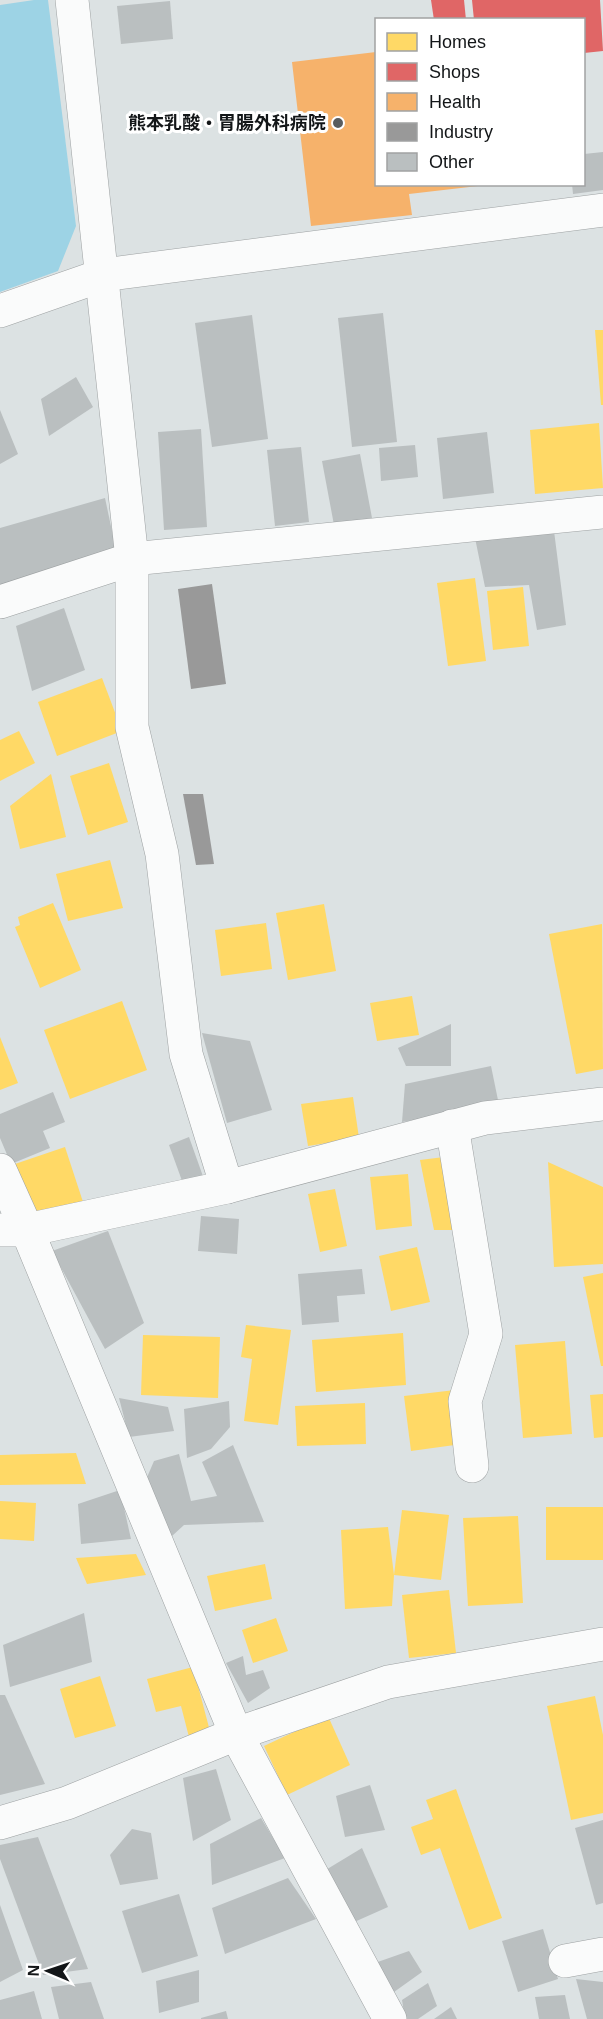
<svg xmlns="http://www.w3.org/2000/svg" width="603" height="2019" viewBox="0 0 603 2019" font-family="Helvetica,'Noto Sans JP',sans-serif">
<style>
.green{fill:#9dd3e5}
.homes{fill:#ffd966}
.shops{fill:#e06666}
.health{fill:#f6b26b}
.industry{fill:#999}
.building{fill:#babfc0}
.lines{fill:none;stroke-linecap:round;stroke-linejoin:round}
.minor-casing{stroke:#9da1a2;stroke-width:34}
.minor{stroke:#fafbfb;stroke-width:33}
.poi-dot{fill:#595d5f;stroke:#fff;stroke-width:2}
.labels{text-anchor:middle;stroke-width:6;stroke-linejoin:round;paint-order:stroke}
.poi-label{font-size:18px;font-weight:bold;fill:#131618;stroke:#fff;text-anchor:end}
</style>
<rect width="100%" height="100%" fill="#dce2e3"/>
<path class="green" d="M34,0H48L76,226L58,271L0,292V5Z"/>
<g class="homes">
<path d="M595,330H603V405H601Z"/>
<path d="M599,423L603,488L535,494L530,430Z"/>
<path d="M475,578L486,661L448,666L437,583Z"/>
<path d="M523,587L529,646L493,650L487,591Z"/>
<path d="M102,678L122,731L57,756L38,702Z"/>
<path d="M19,731L35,763L0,781V740Z"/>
<path d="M109,763L128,822L88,835L70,776Z"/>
<path d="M51,774L66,837L20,849L10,806Z"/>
<path d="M110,860L123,908L68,921L56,874Z"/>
<path d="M53,903L81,970L40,988L15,927L20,925L18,917Z"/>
<path d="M324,904L336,971L288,980L276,913Z"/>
<path d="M266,923L272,969L221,976L215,930Z"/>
<path d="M602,924L603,1069L576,1074L549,934Z"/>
<path d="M412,996L419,1035L377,1041L370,1003Z"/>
<path d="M122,1001L147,1070L70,1099L44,1030Z"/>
<path d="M0,1037L18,1083L0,1090Z"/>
<path d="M353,1097L359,1138L308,1146L301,1104Z"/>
<path d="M65,1147L84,1205L33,1221L15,1164Z"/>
<path d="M444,1157L457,1230H434L420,1160Z"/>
<path d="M548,1162L603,1187V1264L554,1267Z"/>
<path d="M408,1174L412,1226L376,1230L370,1177Z"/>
<path d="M335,1189L347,1246L320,1252L308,1194Z"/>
<path d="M417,1247L430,1302L391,1311L379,1256Z"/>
<path d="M603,1273V1366H601L583,1277Z"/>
<path d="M246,1325L291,1330L278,1425L244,1421L252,1359L241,1357Z"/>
<path d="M403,1333L406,1385L316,1392L312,1340Z"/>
<path d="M143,1335L220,1337L218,1398L141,1395Z"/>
<path d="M565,1341L572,1434L523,1438L515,1345Z"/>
<path d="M455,1390L462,1444L411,1451L404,1396Z"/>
<path d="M603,1394V1437L594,1438L590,1395Z"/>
<path d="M365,1403L366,1444L297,1446L295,1406Z"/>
<path d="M76,1453L86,1484L0,1485V1455Z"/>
<path d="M0,1501L36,1503L34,1541L0,1539Z"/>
<rect x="546" y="1507" width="57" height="53"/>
<path d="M402,1510L449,1515L441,1580L394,1575Z"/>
<path d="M518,1516L523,1603L468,1606L463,1518Z"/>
<path d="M388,1527L394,1575L392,1606L345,1609L341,1530Z"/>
<path d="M136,1554L146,1575L87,1584L76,1558Z"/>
<path d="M265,1564L272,1599L215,1611L207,1576Z"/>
<path d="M449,1590L456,1653L409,1658L402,1595Z"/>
<path d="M276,1618L288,1651L253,1663L242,1630Z"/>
<path d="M193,1667L211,1735L190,1741L181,1706L156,1712L147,1679Z"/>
<path d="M100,1676L116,1726L75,1738L60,1689Z"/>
<path d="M595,1696L603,1735V1813L571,1820L547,1706Z"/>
<path d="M328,1716L350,1765L287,1795L264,1746Z"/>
<path d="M456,1789L502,1918L469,1930L440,1848L421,1855L411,1827L433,1819L426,1800Z"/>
</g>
<g class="shops">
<path d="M431,0H464L466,20H434Z"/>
<path d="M472,0H600L603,51L584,53V20H474Z"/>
</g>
<path class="health" d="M376,52V184L478,186L409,194L412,215L311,226L292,62Z"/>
<g class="industry">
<path d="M212,584L226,684L191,689L178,589Z"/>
<path d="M183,794H203L214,864L196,865Z"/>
</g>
<g class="building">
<path d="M170,1L173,39L121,44L117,6Z"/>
<path d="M603,152V190L573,194L572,184H584V154Z"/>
<path d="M383,313L397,442L352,447L338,318Z"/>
<path d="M252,315L268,439L212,447L195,323Z"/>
<path d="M76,377L93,407L49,436L41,399Z"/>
<path d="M0,410L18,454L0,464Z"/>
<path d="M201,429L207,527L164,530L158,432Z"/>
<path d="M487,432L494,493L443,499L437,438Z"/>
<path d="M415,445L418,477L381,481L379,448Z"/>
<path d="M301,447L309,522L275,526L267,450Z"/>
<path d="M360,454L372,518L334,525L322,461Z"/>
<path d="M105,498L116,550L0,586V528Z"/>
<path d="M553,523L566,625L537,630L529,585L485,587L474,533Z"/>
<path d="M64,608L85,670L32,691L16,626Z"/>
<path d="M451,1024V1066H406L398,1048Z"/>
<path d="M202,1033L250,1041L272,1110L227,1123Z"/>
<path d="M491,1066L499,1105L402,1122L405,1084Z"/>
<path d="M53,1092L65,1122L43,1131L50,1148L11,1164L0,1138V1114Z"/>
<path d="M189,1137L205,1182L185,1189L169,1145Z"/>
<path d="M201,1216L239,1219L237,1254L198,1251Z"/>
<path d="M108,1231L144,1323L105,1349L52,1251Z"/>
<path d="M362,1269L365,1294L337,1296L339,1322L302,1325L298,1274Z"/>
<path d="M119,1398L168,1407L174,1431L129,1437Z"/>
<path d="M229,1401L230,1427L211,1449L187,1458L184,1409Z"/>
<path d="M233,1445L264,1522L184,1525L172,1536L145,1482L154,1461L179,1454L191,1501L217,1496L202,1462Z"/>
<path d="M120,1490L131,1539L81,1544L78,1504Z"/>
<path d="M84,1613L92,1662L10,1687L3,1645Z"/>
<path d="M243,1656L246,1675L263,1670L270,1688L248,1703L226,1663Z"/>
<path d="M0,1695H5L45,1784L0,1795Z"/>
<path d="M216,1769L231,1820L193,1841L183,1778Z"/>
<path d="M370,1785L385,1830L345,1837L336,1796Z"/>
<path d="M261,1818L285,1858L212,1885L210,1844Z"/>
<path d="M603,1820V1903L596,1905L575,1828Z"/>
<path d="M132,1829L151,1833L158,1879L120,1885L110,1855Z"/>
<path d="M38,1837L88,1969L43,1975L0,1859V1845Z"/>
<path d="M362,1848L388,1907L352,1923L324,1871Z"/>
<path d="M288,1878L316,1919L225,1954L212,1908Z"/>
<path d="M179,1894L198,1956L142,1973L122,1911Z"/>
<path d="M0,1905L23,1970L0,1982Z"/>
<path d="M543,1929L558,1979L518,1992L502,1941Z"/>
<path d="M409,1951L422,1972L394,1992L372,1964Z"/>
<path d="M199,1970V2002L159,2013L156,1981Z"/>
<path d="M576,1979L603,1982V2019H587Z"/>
<path d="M91,1982L104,2019H59L51,1987Z"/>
<path d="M428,1983L437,2006L418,2019H405L402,2000Z"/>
<path d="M34,1991L42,2019H0V2000Z"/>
<path d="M565,1995L570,2019H539L535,1997Z"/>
<path d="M451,2007L457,2019H434Z"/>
<path d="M226,2011L228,2019H201V2018Z"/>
</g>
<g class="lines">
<g class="minor-casing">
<g id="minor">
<path d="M72,0L132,559V727L162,854L186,1054L227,1187"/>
<path d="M0,311L103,275L603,210"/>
<path d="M0,602L132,559L603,512"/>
<path d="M452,1126L486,1334L465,1401L472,1466"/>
<path d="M0,1170L27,1230L236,1734L390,2019"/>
<path d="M0,1230H27L227,1187L485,1118L603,1104"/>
<path d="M0,1823L67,1803L236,1734L388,1682L603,1644"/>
<path d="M565,1961L603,1954"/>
</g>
</g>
<use href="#minor" class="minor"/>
</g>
<circle class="poi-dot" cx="338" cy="123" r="6"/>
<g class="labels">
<g class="poi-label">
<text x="326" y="129">熊本乳酸・胃腸外科病院</text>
</g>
</g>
<rect x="375" y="18" width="210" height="168" fill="#ffffff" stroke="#a1a2a3" stroke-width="1.5"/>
<rect x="387" y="33" width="30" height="18" fill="#ffd966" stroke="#a1a2a3" stroke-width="1.5"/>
<text x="429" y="48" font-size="18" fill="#131618">Homes</text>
<rect x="387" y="63" width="30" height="18" fill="#e06666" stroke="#a1a2a3" stroke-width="1.5"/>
<text x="429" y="78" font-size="18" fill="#131618">Shops</text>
<rect x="387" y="93" width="30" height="18" fill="#f6b26b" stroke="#a1a2a3" stroke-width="1.5"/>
<text x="429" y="108" font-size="18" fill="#131618">Health</text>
<rect x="387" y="123" width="30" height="18" fill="#999999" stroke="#a1a2a3" stroke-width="1.5"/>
<text x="429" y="138" font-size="18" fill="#131618">Industry</text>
<rect x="387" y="153" width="30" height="18" fill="#babfc0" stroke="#a1a2a3" stroke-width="1.5"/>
<text x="429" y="168" font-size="18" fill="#131618">Other</text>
<g transform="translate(48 1971) rotate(272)" stroke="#ffffff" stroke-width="4.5" paint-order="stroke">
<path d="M0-4.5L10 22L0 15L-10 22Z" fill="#131618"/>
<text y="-9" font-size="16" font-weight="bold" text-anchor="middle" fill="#131618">N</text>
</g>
</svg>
